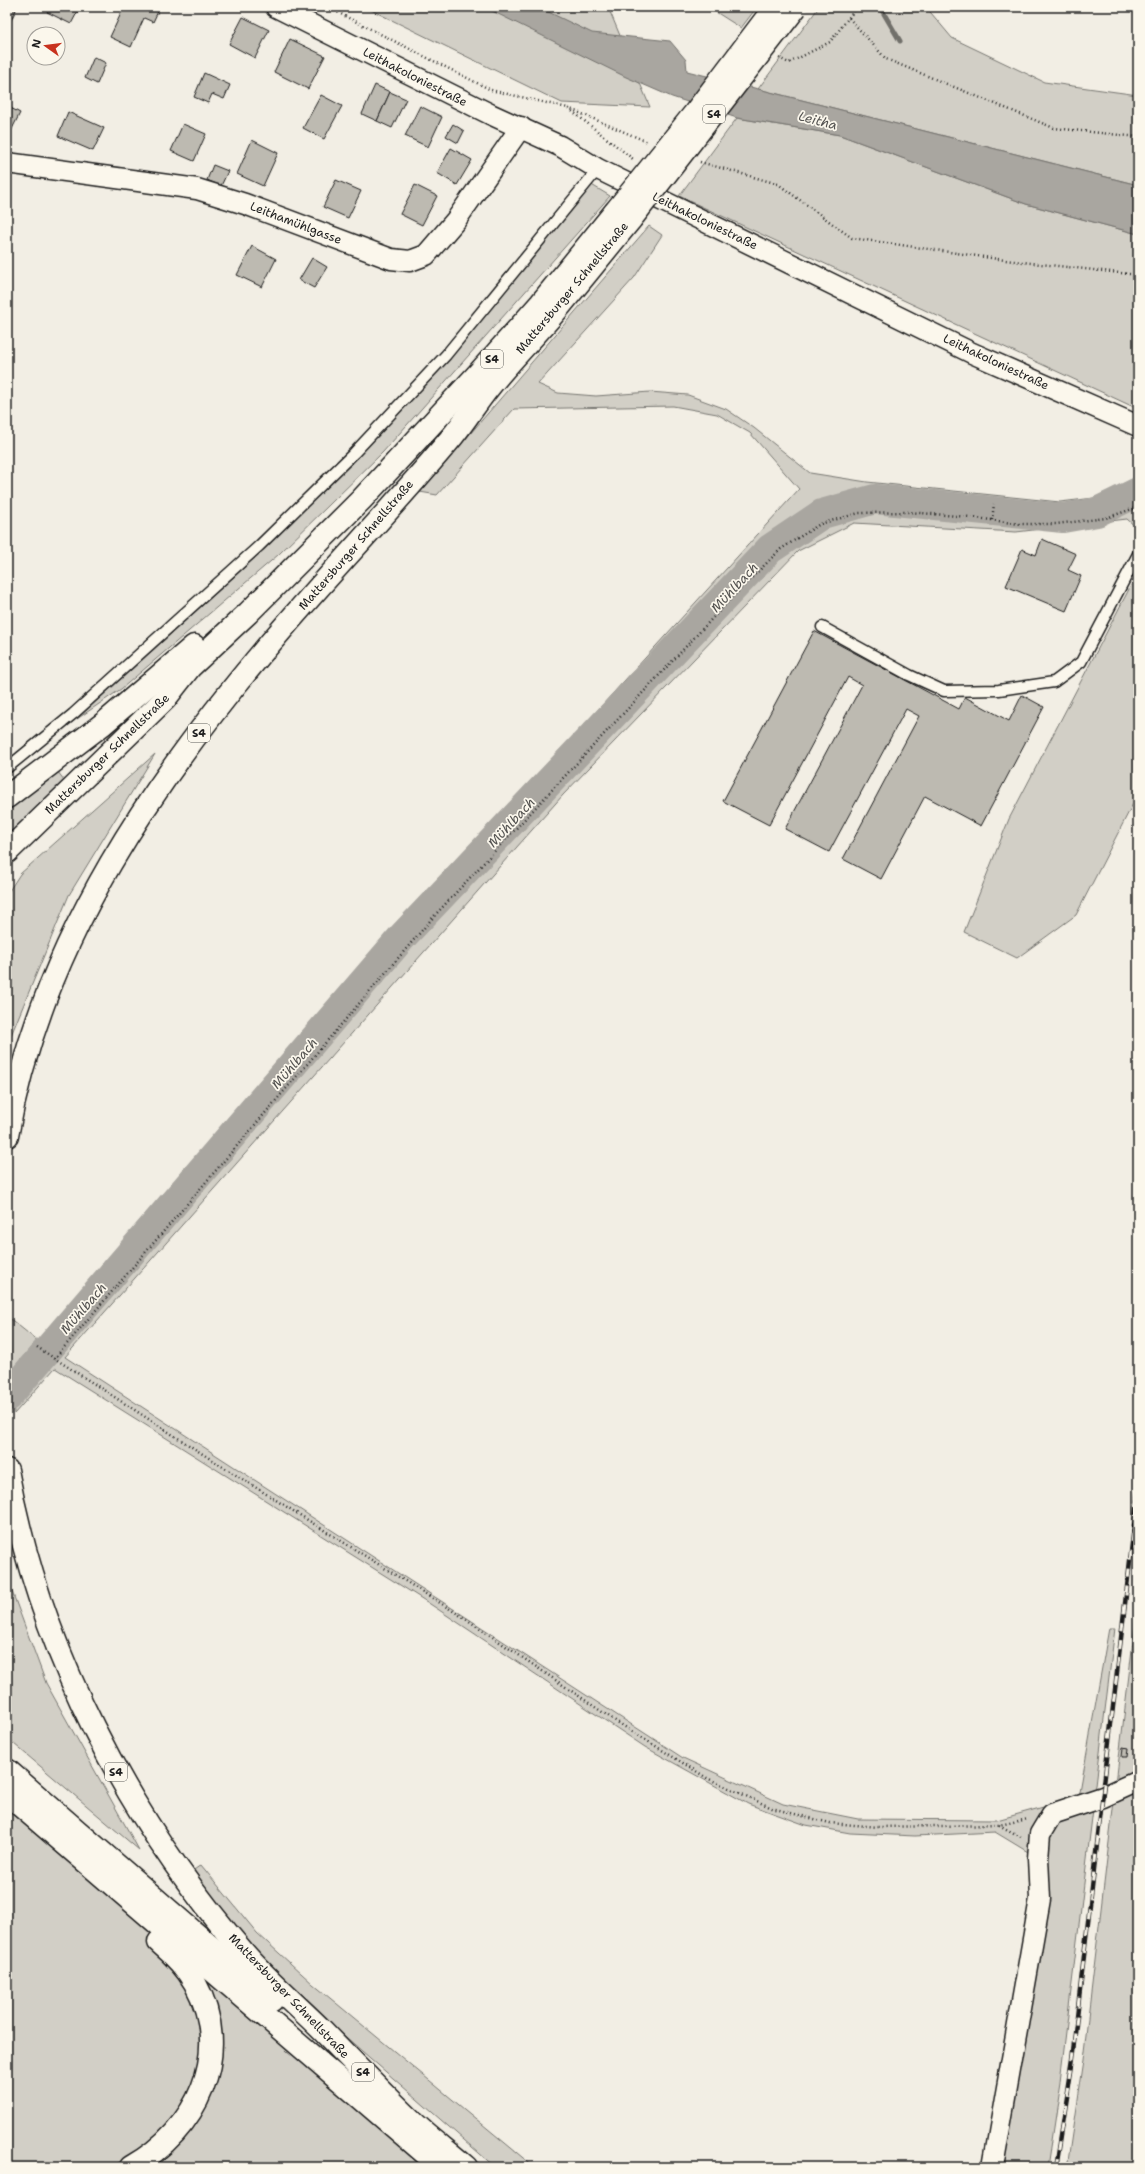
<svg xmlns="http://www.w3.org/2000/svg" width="1145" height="2174" viewBox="0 0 1145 2174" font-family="'Shantell Sans',sans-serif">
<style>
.green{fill:#d2cfc6;stroke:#777671}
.water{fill:#a9a6a0;stroke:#716f6b}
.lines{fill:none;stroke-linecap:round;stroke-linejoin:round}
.stream{stroke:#716f6b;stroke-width:5}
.river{stroke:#a9a6a0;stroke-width:30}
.building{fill:#bdbab1;stroke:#1c1c1c}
.lane-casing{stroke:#1c1c1c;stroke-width:13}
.street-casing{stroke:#1c1c1c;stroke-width:23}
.highway-casing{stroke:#1c1c1c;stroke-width:25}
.path{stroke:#1c1c1c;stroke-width:2.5;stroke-dasharray:1 3;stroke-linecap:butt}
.lane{stroke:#fbf7ec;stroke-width:10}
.street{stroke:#fbf7ec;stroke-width:20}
.highway{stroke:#fbf7ec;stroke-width:22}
.rail-casing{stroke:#1c1c1c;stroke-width:4.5}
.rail{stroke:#fbf7ec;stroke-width:3;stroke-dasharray:9;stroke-linecap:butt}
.highway-bridge-casing{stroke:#1c1c1c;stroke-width:25;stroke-linecap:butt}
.highway-bridge{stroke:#fbf7ec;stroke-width:22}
.labels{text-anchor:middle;stroke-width:3.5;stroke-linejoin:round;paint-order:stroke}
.shield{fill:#fbf7ec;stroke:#5f5e5a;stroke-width:1}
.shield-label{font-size:11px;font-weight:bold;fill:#1c1c1c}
.street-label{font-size:12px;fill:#1c1c1c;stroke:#fbf7ec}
.water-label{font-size:13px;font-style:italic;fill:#545351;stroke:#fbf7ec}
</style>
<rect width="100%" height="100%" fill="#f2eee4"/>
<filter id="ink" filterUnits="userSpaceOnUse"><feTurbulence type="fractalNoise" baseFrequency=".025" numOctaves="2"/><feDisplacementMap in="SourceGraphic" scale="8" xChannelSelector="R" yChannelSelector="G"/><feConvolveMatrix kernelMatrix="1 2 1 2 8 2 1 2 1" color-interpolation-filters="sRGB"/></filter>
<g filter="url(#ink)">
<g class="green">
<path d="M365,7H608L650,107L562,103Z"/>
<path d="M708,7H757L741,28Z"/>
<path d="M819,7H926L952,38L1044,82L1138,95V185L758,89Z"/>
<path d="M737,118L840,135L1026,204L1138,234V409L679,196Z"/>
<path d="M590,184L610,196L383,452L278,555L121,689L77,719L247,565L354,461L452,355Z"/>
<path d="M649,226L662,235L634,278L538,384L558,393L596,396L650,392L688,395L726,409L754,428L810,473L867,482L1060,502L1094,498L1138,477V529L1127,519L1016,532L854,523L798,551L563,795L65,1357L683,1758L783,1804L858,1819L997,1820L1079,1797L1109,1628H1115L1060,2081L1047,2167H984L1036,1869L1028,1852L995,1832L915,1836L850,1833L806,1825L748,1804L645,1747L427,1602L55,1368L14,1414L8,1317L39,1342L471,849L799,489L750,433L717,414L673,406L514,409L437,495L420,492Z"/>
<path d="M1138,572V794L1076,915L1017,958L964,932L1009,819Z"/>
<path d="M155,754L69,895L7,1045V894L20,874Z"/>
<path d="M51,763L71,789L7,852V797Z"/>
<path d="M7,1570L10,1586L46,1683L139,1850L7,1738Z"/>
<path d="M1138,1599V2167H1067L1083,2060Z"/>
<path d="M7,1801L174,1955L223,1979L441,2167H7Z"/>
<path d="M201,1865L257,1933L313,1984L534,2167H495L300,1997L245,1941L191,1872Z"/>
</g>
<path class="water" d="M484,7H538L592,33L670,41L686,60L687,71L1138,185V234L1026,204L840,135L737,118L672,97L626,77Z"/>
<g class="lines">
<path class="stream" d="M880,7L900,41"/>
<path class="river" d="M8,1396L403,936L770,549L822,514L875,499L1063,518L1097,512L1138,492"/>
</g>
<g class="building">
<path d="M7,7L16,10L7,28Z"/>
<path d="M50,7H80L71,24L47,12Z"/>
<path d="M124,7H160L153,22L144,18L131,47L110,37Z"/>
<path d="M243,17L269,30L255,58L229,44Z"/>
<path d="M290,39L325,56L308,89L274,72Z"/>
<path d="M94,57L106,63L97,84L85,78Z"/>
<path d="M204,73L230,85L224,99L212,94L208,103L194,97Z"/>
<path d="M375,85L390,92L377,121L362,114Z"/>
<path d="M390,92L406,99L392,128L377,121Z"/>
<path d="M321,95L342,106L324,139L303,128Z"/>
<path d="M7,106L20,113L7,139Z"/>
<path d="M420,106L442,117L428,147L405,136Z"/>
<path d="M68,112L104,128L93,151L58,136Z"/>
<path d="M183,124L206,134L194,161L171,151Z"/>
<path d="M453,124L464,131L458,143L446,136Z"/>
<path d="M252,140L278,153L263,186L237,174Z"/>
<path d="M451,148L472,160L457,185L437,173Z"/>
<path d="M213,165L228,171L221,186L207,180Z"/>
<path d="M336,180L361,191L348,218L323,207Z"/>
<path d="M415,185L437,196L422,225L400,214Z"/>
<path d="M252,246L276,259L262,287L237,275Z"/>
<path d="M312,258L327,267L314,288L299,280Z"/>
<path d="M1042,539L1076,554L1068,570L1081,576L1066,611L1006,586L1022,549L1036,555Z"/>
<path d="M814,631L959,709L965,697L1009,721L1022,695L1044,707L981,826L925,796L881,879L843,859L919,716L906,709L829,852L785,829L862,685L848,677L769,825L723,801Z"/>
<path d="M1123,1747L1128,1748L1127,1757H1122Z"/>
</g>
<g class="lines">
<g class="lane-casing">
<g id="lane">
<path d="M822,627L909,675L944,691L999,690L1054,682L1081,662L1138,554"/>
<path d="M7,768L73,714L259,546L354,453L446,355L598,169"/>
</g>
</g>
<g class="street-casing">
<g id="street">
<path d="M276,7L490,114L560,146L598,169L972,353L1138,426"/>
<path d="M7,163L197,189L245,204L391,259L410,261L426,255L456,220L521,127"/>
<path d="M993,2167L1040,1899L1038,1858L1040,1834L1052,1814L1103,1797L1138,1781"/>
</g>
</g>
<g class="highway-casing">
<g id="highway">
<path d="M7,797L103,724L194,646"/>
<path d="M7,852L165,699L190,667L248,613L361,500L476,376L541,303L615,212"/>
<path d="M7,1136C41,941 157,774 284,627C339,563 398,502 452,437C465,421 476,403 489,387C510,361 534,337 556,311C581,280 606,250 631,219"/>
<path d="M7,1470C39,1649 127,1817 244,1953C268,1981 297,2005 323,2031C352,2061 381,2091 411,2120C428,2137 448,2151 466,2167"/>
<path d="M7,1770L272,2000"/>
<path d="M7,1794L441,2167"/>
<path d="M131,2167C197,2130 234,2054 195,1983C186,1967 173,1954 159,1942"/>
</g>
</g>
<g class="path">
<path d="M327,7L491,90L568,108L633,159"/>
<path d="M849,18L886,59L1054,128L1138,137"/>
<path d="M779,58L789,63L830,42L857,7"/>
<path d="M568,108L648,142"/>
<path d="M700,162L778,184L852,238L1005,260L1138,275"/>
<path d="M992,520L994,504"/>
<path d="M37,1347L212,1460L469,1621L617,1722L707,1778L772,1808L830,1823L879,1827L999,1825L1028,1819"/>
<path d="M54,1359L436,914L736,593L781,549L820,524L859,513L908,512L970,517L1019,524H1056L1106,518L1138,507"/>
<path d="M999,1825L1021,1837"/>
</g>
<use href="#lane" class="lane"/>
<use href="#street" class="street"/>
<use href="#highway" class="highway"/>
<g class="rail-casing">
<path id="rail" d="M1055,2167L1072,2059L1138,1492"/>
</g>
<use href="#rail" class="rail"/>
<g class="highway-bridge-casing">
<g id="highway-bridge">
<path d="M615,212L694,114L775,7"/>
<path d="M631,219L796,7"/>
</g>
</g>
<use href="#highway-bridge" class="highway-bridge"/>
</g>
</g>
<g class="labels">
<g class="shield">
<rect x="703" y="105" width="22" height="18" rx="3"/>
<rect x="481" y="350" width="22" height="18" rx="3"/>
<rect x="188" y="724" width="22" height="18" rx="3"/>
<rect x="105" y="1763" width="22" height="18" rx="3"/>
<rect x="352" y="2063" width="22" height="18" rx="3"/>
</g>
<g class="shield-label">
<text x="714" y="118">S4</text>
<text x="492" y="363">S4</text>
<text x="199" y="737">S4</text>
<text x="116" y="1776">S4</text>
<text x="363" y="2076">S4</text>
</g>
<g class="street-label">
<text transform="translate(415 77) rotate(27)" y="4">Leithakoloniestraße</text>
<text transform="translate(705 221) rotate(26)" y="4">Leithakoloniestraße</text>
<text transform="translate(296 223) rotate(21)" y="4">Leithamühlgasse</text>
<text transform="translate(572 288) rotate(-50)" y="4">Mattersburger Schnellstraße</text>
<text transform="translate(996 362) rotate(25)" y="4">Leithakoloniestraße</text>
<text transform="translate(356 545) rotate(-49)" y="4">Mattersburger Schnellstraße</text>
<text transform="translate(107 754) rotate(-44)" y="4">Mattersburger Schnellstraße</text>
<text transform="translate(289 1996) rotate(46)" y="4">Mattersburger Schnellstraße</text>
</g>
<g class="water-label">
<text transform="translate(818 120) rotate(14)" y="5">Leitha</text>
<text transform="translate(734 587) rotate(-47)" y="5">Mühlbach</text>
<text transform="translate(511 822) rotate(-47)" y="5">Mühlbach</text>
<text transform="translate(294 1063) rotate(-49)" y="5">Mühlbach</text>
<text transform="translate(83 1308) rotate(-49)" y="5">Mühlbach</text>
</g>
</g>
<rect width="1145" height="2174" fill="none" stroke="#fbf7ec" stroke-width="24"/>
<rect x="12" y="12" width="1121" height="2150" fill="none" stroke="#1c1c1c" stroke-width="1.5" filter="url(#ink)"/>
<g transform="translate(46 46) rotate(284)"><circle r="19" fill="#fbf7ec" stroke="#a29f99"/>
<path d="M0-3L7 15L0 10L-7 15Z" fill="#c8321e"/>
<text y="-6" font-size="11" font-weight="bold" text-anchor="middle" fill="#1c1c1c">N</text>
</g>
</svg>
